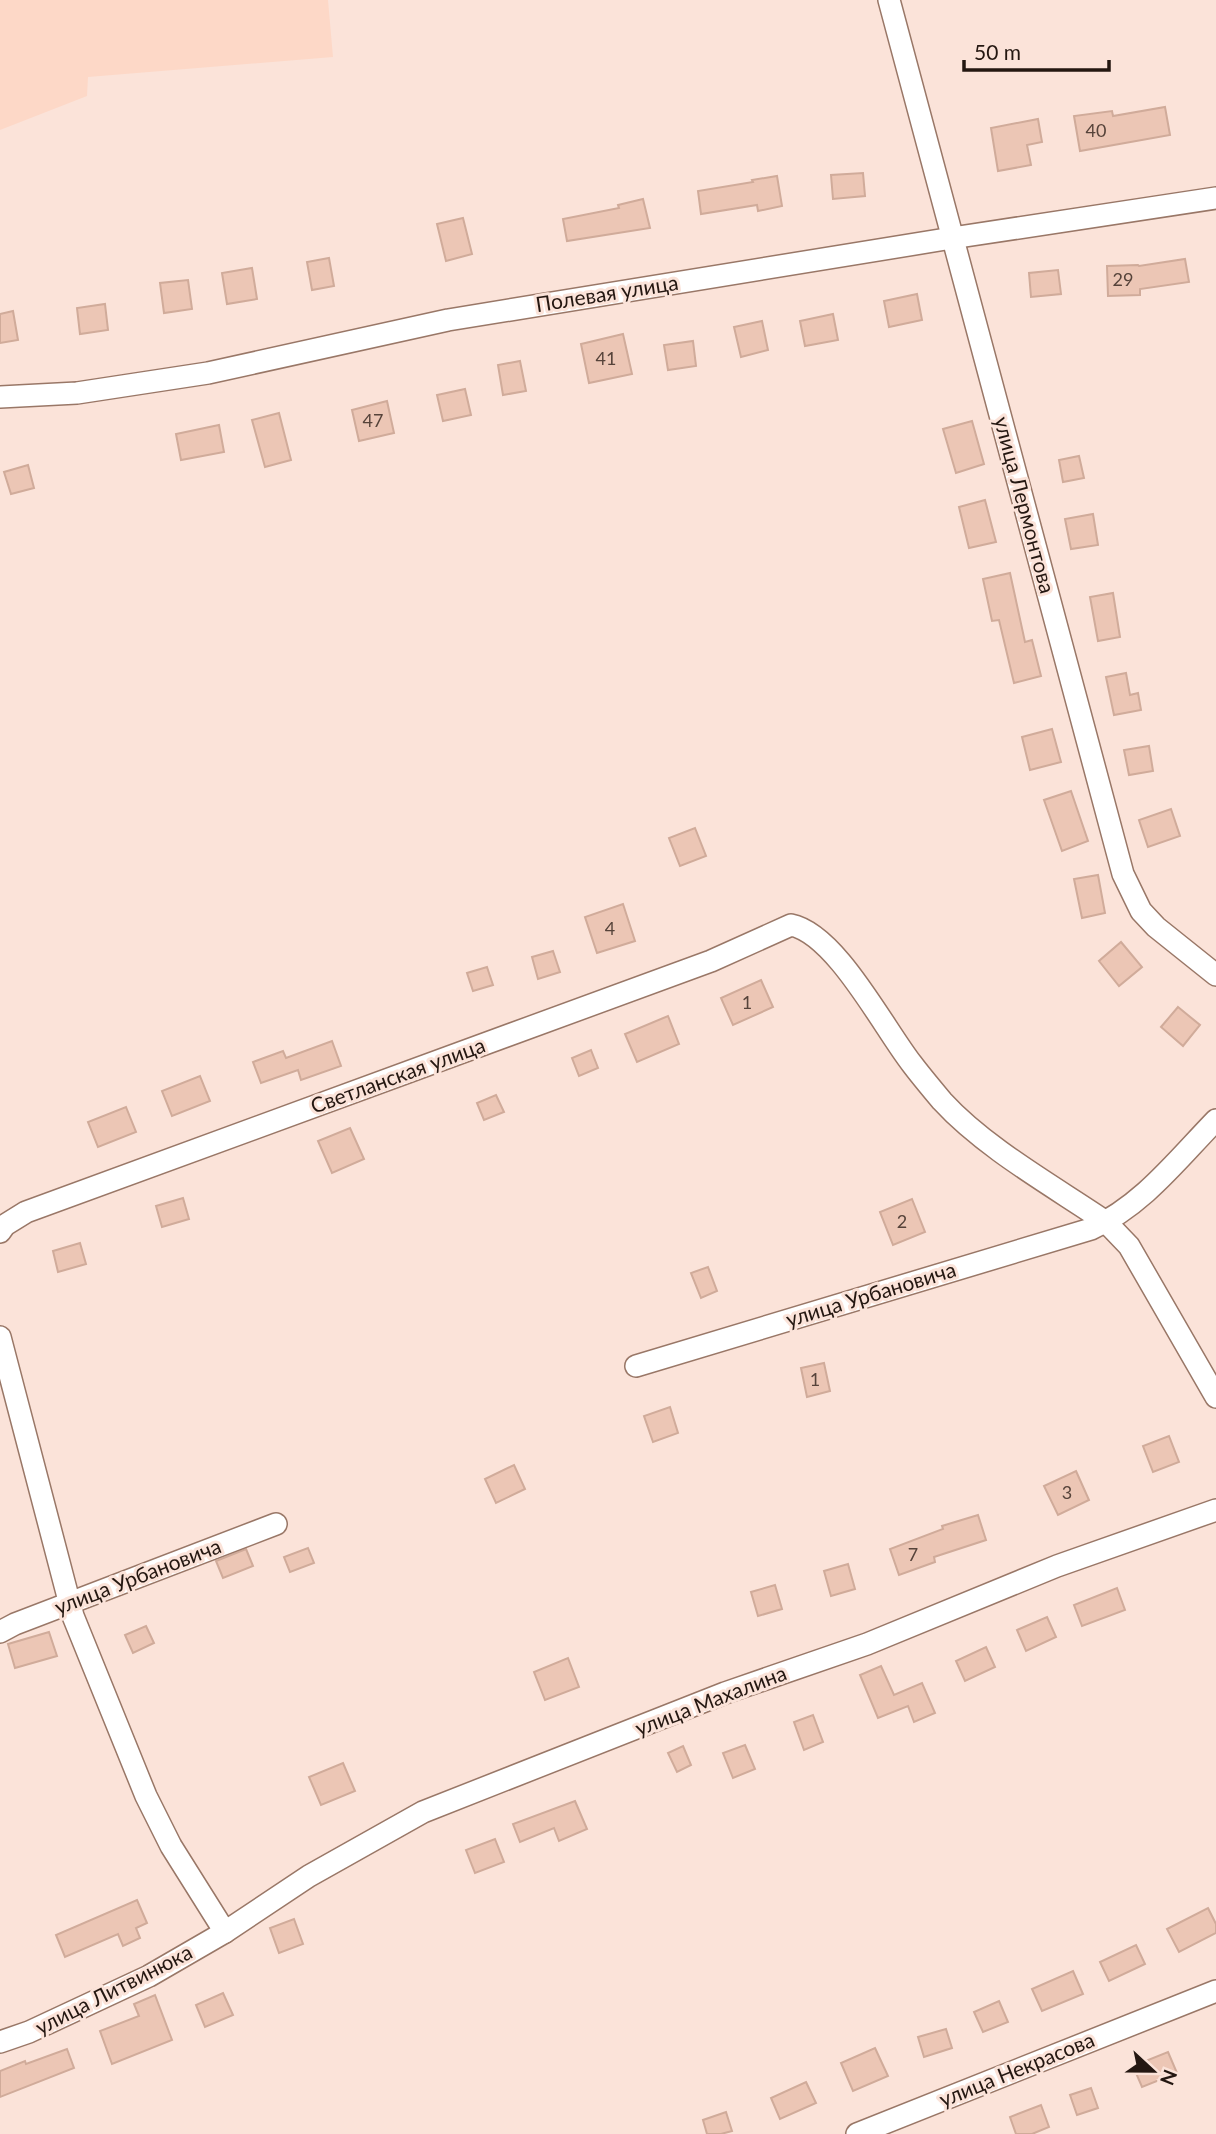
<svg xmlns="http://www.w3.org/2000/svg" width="1216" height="2134" viewBox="0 0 1216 2134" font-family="Lato,sans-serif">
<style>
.built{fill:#fdd8c7}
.building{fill:#ecc6b5;stroke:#d0ab9a;stroke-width:2}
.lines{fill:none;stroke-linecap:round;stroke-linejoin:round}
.minor-casing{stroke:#997767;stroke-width:24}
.minor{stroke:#fff;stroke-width:21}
.labels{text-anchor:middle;stroke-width:6;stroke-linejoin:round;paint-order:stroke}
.number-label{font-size:18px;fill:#56433a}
.street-label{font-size:21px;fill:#241711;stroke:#fbe3d9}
</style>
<rect width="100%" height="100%" fill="#fbe3d9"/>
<path class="built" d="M0,0H328L333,57L88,77L87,96L0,130Z"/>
<g class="building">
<path d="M1165,107L1170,135L1080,151L1074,116L1112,111L1113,116Z"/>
<path d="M1038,119L1042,142L1027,145L1031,165L998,171L991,128Z"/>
<path d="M863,173L865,196L833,199L831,175Z"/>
<path d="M777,176L782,206L758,211L757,205L701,214L698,191L753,182L752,180Z"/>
<path d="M643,199L650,228L567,241L563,219L619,208L618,205Z"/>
<path d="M463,218L472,254L446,261L437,224Z"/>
<path d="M329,258L334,286L312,290L307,262Z"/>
<path d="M1185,259L1189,282L1140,289V295L1108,296L1107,266L1138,265L1139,266Z"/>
<path d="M252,268L257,299L227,304L222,273Z"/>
<path d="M1058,270L1061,294L1031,297L1029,273Z"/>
<path d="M188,280L192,309L164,313L160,283Z"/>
<path d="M917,294L922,320L889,327L884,301Z"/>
<path d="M105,304L108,330L80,334L77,308Z"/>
<path d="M13,311L18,340L0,343V314Z"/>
<path d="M833,314L838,340L805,346L800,321Z"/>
<path d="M762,321L768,350L741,357L734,327Z"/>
<path d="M623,334L632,374L589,383L581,344Z"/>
<path d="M693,341L696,366L668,370L664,345Z"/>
<path d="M520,361L526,391L503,395L498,365Z"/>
<path d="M465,389L471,415L443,421L437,395Z"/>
<path d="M387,401L394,433L359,441L352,410Z"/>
<path d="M279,413L291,460L265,467L252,420Z"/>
<path d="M972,421L984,464L956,473L943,429Z"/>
<path d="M219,425L224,452L181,460L176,434Z"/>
<path d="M1079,456L1084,478L1063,482L1059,460Z"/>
<path d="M28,465L34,488L11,494L4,472Z"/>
<path d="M985,500L996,542L969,548L959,507Z"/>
<path d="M1093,514L1098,545L1071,549L1065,519Z"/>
<path d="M1010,573L1025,642L1032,640L1041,676L1014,683L999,620L992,621L983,579Z"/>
<path d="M1113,593L1120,637L1098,641L1090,597Z"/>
<path d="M1126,673L1130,695L1138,693L1141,710L1114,715L1106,677Z"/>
<path d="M1052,729L1061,762L1030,770L1022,737Z"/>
<path d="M1149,746L1153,771L1129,775L1124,750Z"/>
<path d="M1071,791L1088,841L1062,851L1044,800Z"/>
<path d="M1171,809L1180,836L1148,847L1139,820Z"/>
<path d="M695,828L706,856L680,866L669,838Z"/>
<path d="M1098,875L1105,913L1082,918L1074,879Z"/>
<path d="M623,904L635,941L597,953L585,917Z"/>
<path d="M1121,942L1142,967L1119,986L1099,961Z"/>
<path d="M553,951L560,972L538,979L532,957Z"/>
<path d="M487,967L493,985L473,991L467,973Z"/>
<path d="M761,980L773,1007L733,1025L721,998Z"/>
<path d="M1178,1007L1200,1025L1183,1046L1161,1027Z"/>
<path d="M668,1016L679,1044L637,1062L625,1034Z"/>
<path d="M332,1041L341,1066L301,1080L298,1070L261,1083L253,1062L283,1051L286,1058Z"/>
<path d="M591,1050L598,1068L579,1076L572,1058Z"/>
<path d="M200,1076L210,1101L172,1116L162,1091Z"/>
<path d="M496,1095L504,1112L484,1120L477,1103Z"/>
<path d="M126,1107L136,1132L98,1147L88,1122Z"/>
<path d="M350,1128L364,1159L332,1173L318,1141Z"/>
<path d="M183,1198L189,1219L162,1227L156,1206Z"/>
<path d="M912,1199L925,1232L893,1245L880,1212Z"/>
<path d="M80,1243L86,1264L58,1272L53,1251Z"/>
<path d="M708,1267L717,1291L701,1298L691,1273Z"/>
<path d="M824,1363L830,1391L807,1397L801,1368Z"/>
<path d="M670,1407L678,1433L653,1442L644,1416Z"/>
<path d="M1169,1436L1179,1462L1153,1472L1143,1446Z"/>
<path d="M514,1465L525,1489L496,1503L485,1479Z"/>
<path d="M1076,1471L1089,1500L1058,1515L1044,1486Z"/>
<path d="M978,1515L986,1540L934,1557L935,1562L899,1575L890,1549L943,1529L942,1526Z"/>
<path d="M308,1548L314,1563L290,1572L284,1557Z"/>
<path d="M246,1549L253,1566L223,1578L216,1561Z"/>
<path d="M848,1564L855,1589L831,1596L824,1571Z"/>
<path d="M775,1585L782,1609L758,1616L751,1592Z"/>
<path d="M1117,1588L1125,1610L1082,1626L1074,1605Z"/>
<path d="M1047,1617L1056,1637L1026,1651L1017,1630Z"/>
<path d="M146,1626L154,1643L133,1653L125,1635Z"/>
<path d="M49,1632L57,1656L15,1668L8,1644Z"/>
<path d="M986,1647L995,1667L965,1681L956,1661Z"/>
<path d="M568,1658L579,1687L545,1700L534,1672Z"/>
<path d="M881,1666L894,1695L922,1683L935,1713L914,1722L908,1706L878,1718L860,1675Z"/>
<path d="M813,1715L823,1742L804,1750L794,1722Z"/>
<path d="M745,1745L755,1769L733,1778L723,1753Z"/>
<path d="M683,1746L691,1765L677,1772L668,1753Z"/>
<path d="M343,1763L355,1791L321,1805L309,1777Z"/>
<path d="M575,1801L587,1829L559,1841L554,1828L520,1842L513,1824Z"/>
<path d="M495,1839L504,1862L475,1873L466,1850Z"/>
<path d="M137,1900L147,1923L136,1928L140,1938L123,1946L118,1934L65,1957L56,1935Z"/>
<path d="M1208,1908L1216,1924V1933L1179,1952L1167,1929Z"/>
<path d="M294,1919L303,1944L279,1953L270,1928Z"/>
<path d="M1136,1945L1145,1964L1109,1981L1100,1962Z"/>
<path d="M1073,1971L1083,1994L1042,2011L1032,1989Z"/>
<path d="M223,1993L233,2015L205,2027L196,2005Z"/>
<path d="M155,1995L172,2040L112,2064L100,2031L139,2016L134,2004Z"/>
<path d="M999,2001L1008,2022L983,2032L974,2012Z"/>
<path d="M946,2029L952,2048L924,2057L918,2037Z"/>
<path d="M875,2048L888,2076L853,2091L841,2063Z"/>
<path d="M67,2049L74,2068L0,2097V2071L25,2061L26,2064Z"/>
<path d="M1168,2052L1177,2073L1142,2087L1133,2066Z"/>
<path d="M806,2082L816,2103L780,2119L771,2098Z"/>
<path d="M1091,2088L1098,2108L1077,2115L1070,2095Z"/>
<path d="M1041,2105L1049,2127L1032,2134H1016L1010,2117Z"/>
<path d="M726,2112L732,2131L721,2134H707L703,2120Z"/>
</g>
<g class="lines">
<g class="minor-casing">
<g id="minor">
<path d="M889,0L1123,874L1141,911L1156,927L1216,975"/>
<path d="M0,397L77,393L208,373L448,320L952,238L1216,198"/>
<path d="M0,1232L5,1225L26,1212L711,961L791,925C836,934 883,1027 912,1064C921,1076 932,1089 942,1101C985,1148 1053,1186 1106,1222L1129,1246L1216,1397"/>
<path d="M0,1337L73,1616L146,1796L171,1846L225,1932"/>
<path d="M636,1366L1091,1229C1143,1205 1177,1160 1216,1120"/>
<path d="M0,1632L15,1624L276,1524"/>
<path d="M0,2042L29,2032L149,1976L225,1932L309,1876L423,1812L725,1693L867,1644L1057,1566L1216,1510"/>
<path d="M857,2134L1216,1991"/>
</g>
</g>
<use href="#minor" class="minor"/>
</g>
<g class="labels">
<g class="number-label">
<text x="1096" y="137">40</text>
<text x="1123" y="286">29</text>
<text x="606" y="365">41</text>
<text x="373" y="427">47</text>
<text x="610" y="935">4</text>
<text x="747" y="1009">1</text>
<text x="902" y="1228">2</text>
<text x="815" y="1386">1</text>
<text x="1067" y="1499">3</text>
<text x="913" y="1561">7</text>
</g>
<g class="street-label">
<text transform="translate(607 294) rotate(-9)" y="7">Полевая улица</text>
<text transform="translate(1024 505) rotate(75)" y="7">улица Лермонтова</text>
<text transform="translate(398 1076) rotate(-20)" y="7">Светланская улица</text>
<text transform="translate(871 1295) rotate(-17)" y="7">улица Урбановича</text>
<text transform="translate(138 1577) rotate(-21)" y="7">улица Урбановича</text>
<text transform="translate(711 1701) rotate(-21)" y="7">улица Махалина</text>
<text transform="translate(114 1990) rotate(-27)" y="7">улица Литвинюка</text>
<text transform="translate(1017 2070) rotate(-22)" y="7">улица Некрасова</text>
</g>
</g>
<g transform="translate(1153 2071) rotate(112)" stroke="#fbe3d9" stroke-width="5" paint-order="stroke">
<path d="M0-5L12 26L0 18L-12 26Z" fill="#241711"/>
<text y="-10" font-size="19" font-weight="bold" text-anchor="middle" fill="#241711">N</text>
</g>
<path d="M964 60v10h145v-10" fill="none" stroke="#241711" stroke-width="3.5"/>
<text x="974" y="60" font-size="21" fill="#241711" stroke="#fbe3d9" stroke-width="5" paint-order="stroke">50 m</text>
</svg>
